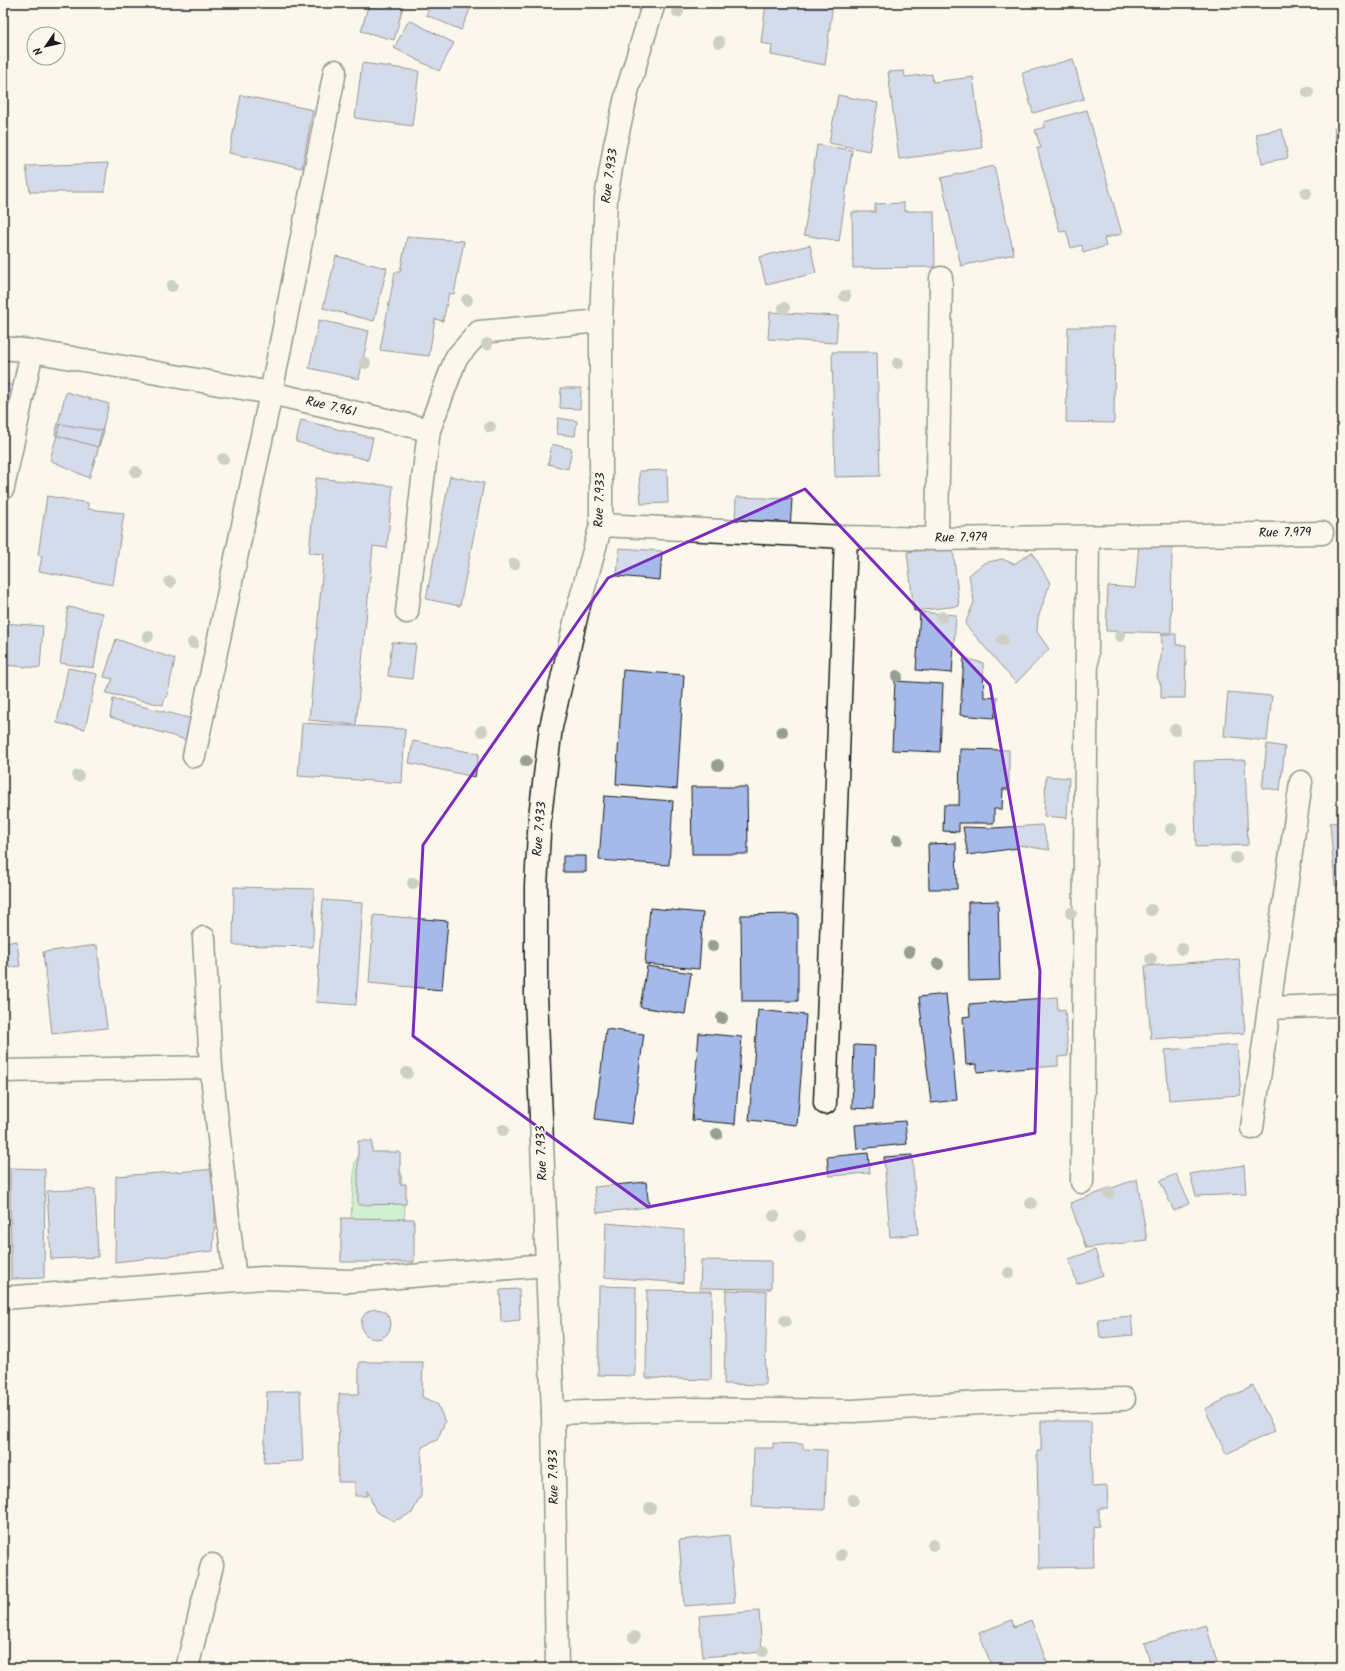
<svg xmlns="http://www.w3.org/2000/svg" width="1345" height="1671" viewBox="0 0 1345 1671" font-family="Kalam,sans-serif">
<style>
.green{fill:#a1e6b2;stroke:#5e8167}
.building{fill:#a5bae8;stroke:#1c1c1c}
.lines{fill:none;stroke-linecap:round;stroke-linejoin:round}
.minor-casing{stroke:#1c1c1c;stroke-width:25}
.tertiary-casing{stroke:#1c1c1c;stroke-width:25}
.minor{stroke:#fbf7ec;stroke-width:22}
.tertiary{stroke:#fbf7ec;stroke-width:22}
.tree{fill:#96a092}
.marked{fill:none;stroke:#7b2cbf;stroke-width:3;stroke-linejoin:round}
.labels{text-anchor:middle;dominant-baseline:central;stroke-width:3;stroke-linejoin:round;paint-order:stroke}
.street-label{font-size:13px;fill:#1c1c1c;stroke:#fbf7ec}
</style>
<rect width="100%" height="100%" fill="#fbf7ec"/>
<filter id="ink" filterUnits="userSpaceOnUse"><feTurbulence type="fractalNoise" baseFrequency=".025" numOctaves="2"/><feDisplacementMap in="SourceGraphic" scale="8" xChannelSelector="R" yChannelSelector="G"/><feConvolveMatrix kernelMatrix="1 2 1 2 8 2 1 2 1" color-interpolation-filters="sRGB"/></filter>
<g filter="url(#ink)">
<path class="green" d="M363,1151L398,1166L401,1172L405,1214L402,1222H355L351,1216L355,1161Z"/>
<path class="building" d="M369,3H404L394,40L361,31Z
M431,3H473L461,30L426,15Z
M766,3H833L825,65L771,55L772,45L761,43Z
M409,20L454,43L439,71L394,48Z
M1073,59L1084,99L1033,113L1022,73Z
M362,63L419,71L412,126L355,118Z
M904,71L905,77L932,74L933,82L973,77L982,148L899,159L888,72Z
M241,95L313,110L302,168L229,153Z
M838,95L878,103L869,151L829,143Z
M1087,110L1122,234L1104,238L1106,246L1083,253L1082,245L1071,248L1066,231L1060,232L1037,148H1041L1035,130L1045,127L1044,122Z
M1342,127V180L1334,128Z
M1282,129L1288,158L1262,163L1256,134Z
M817,145L852,150L839,241L804,235Z
M108,163L104,192H30L26,166Z
M994,166L1014,254L961,266L941,178Z
M904,203V211H934L935,267L853,268L852,212H875V204Z
M407,237L464,241L454,294L449,293L443,321L435,319L429,356L380,350L395,272H400Z
M810,245L816,273L766,285L759,257Z
M336,256L387,268L374,321L323,308Z
M770,312L838,316L836,343L768,339Z
M319,320L369,331L359,379L309,368Z
M1068,327H1115L1114,423L1066,422Z
M832,352H877L880,476L835,477Z
M3,383L14,386L3,434Z
M561,388H581L580,409L560,408Z
M66,392L109,404L98,447L55,435Z
M558,418L577,421L575,436L557,434Z
M301,420L373,438L368,460L296,442Z
M60,424L104,431L89,478L50,460Z
M552,444L572,449L568,469L548,464Z
M667,470L668,503L641,504L639,471Z
M450,476L484,483L460,606L426,599Z
M316,478L393,486L387,548L373,546L356,725L309,720L324,554L309,553Z
M47,496L88,503V509L124,513L113,585L39,571L42,556L38,555Z
M736,497L792,499L790,528L735,525Z
M1139,544L1172,548L1171,633L1106,631L1108,586L1135,588Z
M953,547L959,606L914,611L907,552Z
M619,548L662,551L660,580L617,576Z
M1032,552L1050,583L1038,618L1037,632L1049,649L1016,683L965,624L974,602L969,575L984,563L1002,559L1014,564Z
M68,607L103,613L94,668L60,663Z
M920,612L956,615L952,673L916,670Z
M3,623L43,626L40,668L3,665Z
M1162,634H1176V645H1186L1185,698H1161V685L1157,677L1159,665L1161,658Z
M116,639L175,659L167,697H165L163,705L106,693L113,679L104,677Z
M392,642L416,644L412,679L388,676Z
M964,658L983,663L984,697L998,698L994,718L960,715Z
M68,668L97,674L85,729L57,723Z
M623,670L684,675L677,789L616,784Z
M895,681L943,684L940,752L892,750Z
M1228,692L1272,696L1267,741L1224,736Z
M113,699L193,719L186,740L110,717Z
M302,723L405,729L402,783L298,776Z
M413,741L479,754L475,777L409,763Z
M1267,744L1285,747L1280,790L1262,788Z
M960,749L1009,750V789H1003L1002,809H994V823H959V832L943,831L944,805H959Z
M1245,760L1248,845L1196,847L1194,761Z
M1046,776L1069,778L1067,818L1044,816Z
M691,787H747L748,854H692Z
M604,796L673,801L669,865L599,860Z
M1342,822V885L1335,886L1330,823Z
M1042,825L1050,850L1017,845L1018,848L968,855L963,827L993,828Z
M956,843L957,889H929L928,844Z
M563,856H586V872H563Z
M234,887L314,889L313,947L233,945Z
M323,900L363,903L356,1005L316,1002Z
M998,901L1000,980L969,981L968,902Z
M650,908L703,913L699,969L645,964Z
M798,914V1001H742L741,915Z
M374,915L448,921L442,990L369,983Z
M17,941L20,966L3,969V943Z
M97,945L107,1028L52,1034L43,952Z
M1239,959L1245,1033L1151,1039L1145,966Z
M647,966L691,973L685,1014L640,1007Z
M946,994L957,1100L931,1103L919,997Z
M1057,997L1058,1010L1065,1009L1068,1056L1058,1057V1066L977,1072V1064L966,1065L963,1017L970,1016L969,1004Z
M758,1010L806,1015L797,1125L749,1120Z
M606,1029L644,1034L632,1124L595,1119Z
M699,1033L742,1037L735,1124L692,1120Z
M854,1045L875,1046L873,1109L852,1108Z
M1237,1045L1241,1095L1169,1100L1165,1050Z
M905,1121L907,1144L857,1149L855,1125Z
M358,1141H372V1152H400V1184H406V1204L358,1205Z
M868,1153L870,1173L829,1176L827,1157Z
M912,1155L918,1234L890,1237L884,1157Z
M1244,1165L1246,1194L1196,1196L1190,1174Z
M10,1168L45,1169L44,1278L11,1279Z
M218,1169L213,1251L115,1262L116,1176Z
M1176,1174L1190,1203L1174,1211L1160,1181Z
M1137,1179L1147,1240L1086,1248L1070,1203Z
M646,1182L649,1207L597,1213L594,1187Z
M95,1189L98,1257L51,1259L47,1191Z
M341,1218L414,1219V1262H341Z
M606,1223L684,1230L683,1283L604,1277Z
M1095,1250L1103,1275L1077,1284L1069,1259Z
M701,1260L771,1261V1289L700,1288Z
M599,1286L636,1287L635,1376L598,1375Z
M519,1289L520,1320L501,1322L500,1290Z
M647,1290L712,1291L711,1380L646,1378Z
M726,1290L767,1291L765,1385L724,1384Z
M361 1324a15 15 0 1 1 30 0a15 15 0 1 1-30 0Z
M1131,1316L1133,1335L1100,1338L1098,1319Z
M359,1362H423L422,1397L437,1403L445,1422L437,1440L422,1447L421,1496L412,1513L394,1521L376,1512L367,1490V1496H355V1482H338L339,1394H359Z
M1253,1386L1275,1431L1226,1454L1205,1409Z
M300,1391L303,1461L264,1463L267,1392Z
M1041,1421H1091L1092,1487L1107,1486L1108,1508H1099V1526L1093,1527L1094,1567L1039,1568L1037,1451H1041Z
M773,1443L803,1444V1449L827,1450L825,1510L752,1507L754,1448H773Z
M729,1535L735,1602L684,1606L679,1540Z
M759,1611L762,1652L703,1657L699,1616Z
M1012,1620L1014,1627L1031,1620L1049,1668H992L979,1633Z
M1206,1625L1217,1662L1196,1668H1152L1144,1643Z"/>
<g class="lines">
<g class="minor-casing">
<path id="minor" d="M3,348L32,351L271,393L429,430L456,358L479,332L601,321
M3,488L32,351
M601,525L846,537L937,539L1322,533
M937,539L941,278
M407,612L429,430
M194,756L271,393L335,71
M204,938L211,1067L235,1280
M1269,1008L1342,1005
M3,1071L211,1067
M825,1103L846,537
M1252,1128L1301,782
M1082,1182L1088,537
M3,1298L263,1278L349,1281L547,1265
M553,1413L688,1409L853,1411L980,1403L1124,1399
M187,1668L212,1565"/>
</g>
<g class="tertiary-casing">
<path id="tertiary" d="M557,1668L553,1413L536,995V886L540,816L551,727L578,609L601,525V321L606,198L615,145L628,88L654,3"/>
</g>
<use href="#minor" class="minor"/>
<use href="#tertiary" class="tertiary"/>
</g>
<g class="tree">
<circle cx="678" cy="12" r="6"/>
<circle cx="719" cy="42" r="6"/>
<circle cx="1308" cy="92" r="6"/>
<circle cx="1306" cy="193" r="6"/>
<circle cx="172" cy="286" r="6"/>
<circle cx="845" cy="296" r="6"/>
<circle cx="467" cy="300" r="6"/>
<circle cx="784" cy="308" r="6"/>
<circle cx="487" cy="344" r="6"/>
<circle cx="365" cy="363" r="6"/>
<circle cx="898" cy="363" r="6"/>
<circle cx="490" cy="427" r="6"/>
<circle cx="223" cy="459" r="6"/>
<circle cx="136" cy="472" r="6"/>
<circle cx="514" cy="564" r="6"/>
<circle cx="170" cy="582" r="6"/>
<circle cx="942" cy="617" r="6"/>
<circle cx="148" cy="636" r="6"/>
<circle cx="1120" cy="636" r="6"/>
<circle cx="1002" cy="640" r="6"/>
<circle cx="193" cy="643" r="6"/>
<circle cx="897" cy="676" r="6"/>
<circle cx="1175" cy="730" r="6"/>
<circle cx="482" cy="731" r="6"/>
<circle cx="782" cy="732" r="6"/>
<circle cx="526" cy="761" r="6"/>
<circle cx="718" cy="765" r="6"/>
<circle cx="78" cy="776" r="6"/>
<circle cx="1171" cy="829" r="6"/>
<circle cx="897" cy="840" r="6"/>
<circle cx="1236" cy="858" r="6"/>
<circle cx="413" cy="883" r="6"/>
<circle cx="1151" cy="910" r="6"/>
<circle cx="1071" cy="913" r="6"/>
<circle cx="713" cy="946" r="6"/>
<circle cx="1182" cy="949" r="6"/>
<circle cx="909" cy="952" r="6"/>
<circle cx="1151" cy="959" r="6"/>
<circle cx="938" cy="964" r="6"/>
<circle cx="722" cy="1018" r="6"/>
<circle cx="407" cy="1073" r="6"/>
<circle cx="503" cy="1130" r="6"/>
<circle cx="717" cy="1134" r="6"/>
<circle cx="1109" cy="1193" r="6"/>
<circle cx="1031" cy="1203" r="6"/>
<circle cx="774" cy="1216" r="6"/>
<circle cx="800" cy="1236" r="6"/>
<circle cx="1009" cy="1273" r="6"/>
<circle cx="785" cy="1321" r="6"/>
<circle cx="853" cy="1500" r="6"/>
<circle cx="650" cy="1508" r="6"/>
<circle cx="933" cy="1545" r="6"/>
<circle cx="841" cy="1555" r="6"/>
<circle cx="634" cy="1637" r="6"/>
<circle cx="763" cy="1651" r="6"/>
</g>
</g>
<path d="M0 0H1345V1671H0ZM805,489L990,685L1040,971L1035,1133L648,1207L413,1036L423,845L608,578Z" fill="#fbf7ec" fill-opacity=".55" fill-rule="evenodd"/>
<path class="marked" d="M805,489L990,685L1040,971L1035,1133L648,1207L413,1036L423,845L608,578Z"/>
<g class="labels">
<g class="street-label">
<text transform="translate(610 176) rotate(-82)">Rue 7.933</text>
<text transform="translate(331 407) rotate(13)">Rue 7.961</text>
<text transform="translate(600 500) rotate(-88)">Rue 7.933</text>
<text transform="translate(1285 533) rotate(-1)">Rue 7.979</text>
<text transform="translate(961 538) rotate(-1)">Rue 7.979</text>
<text transform="translate(540 829) rotate(-85)">Rue 7.933</text>
<text transform="translate(542 1153) rotate(-92)">Rue 7.933</text>
<text transform="translate(554 1477) rotate(-91)">Rue 7.933</text>
</g>
</g>
<rect width="1345" height="1671" fill="none" stroke="#fbf7ec" stroke-width="16"/>
<rect x="8" y="8" width="1329" height="1655" fill="none" stroke="#1c1c1c" stroke-width="1.5" filter="url(#ink)"/>
<g transform="translate(46 46) rotate(236)"><circle r="19" fill="#fbf7ec" stroke="#a29f99"/>
<path d="M0-3L7 15L0 10L-7 15Z" fill="#1c1c1c"/>
<text y="-6" font-size="11" font-weight="bold" text-anchor="middle" fill="#1c1c1c">N</text>
</g>
</svg>
